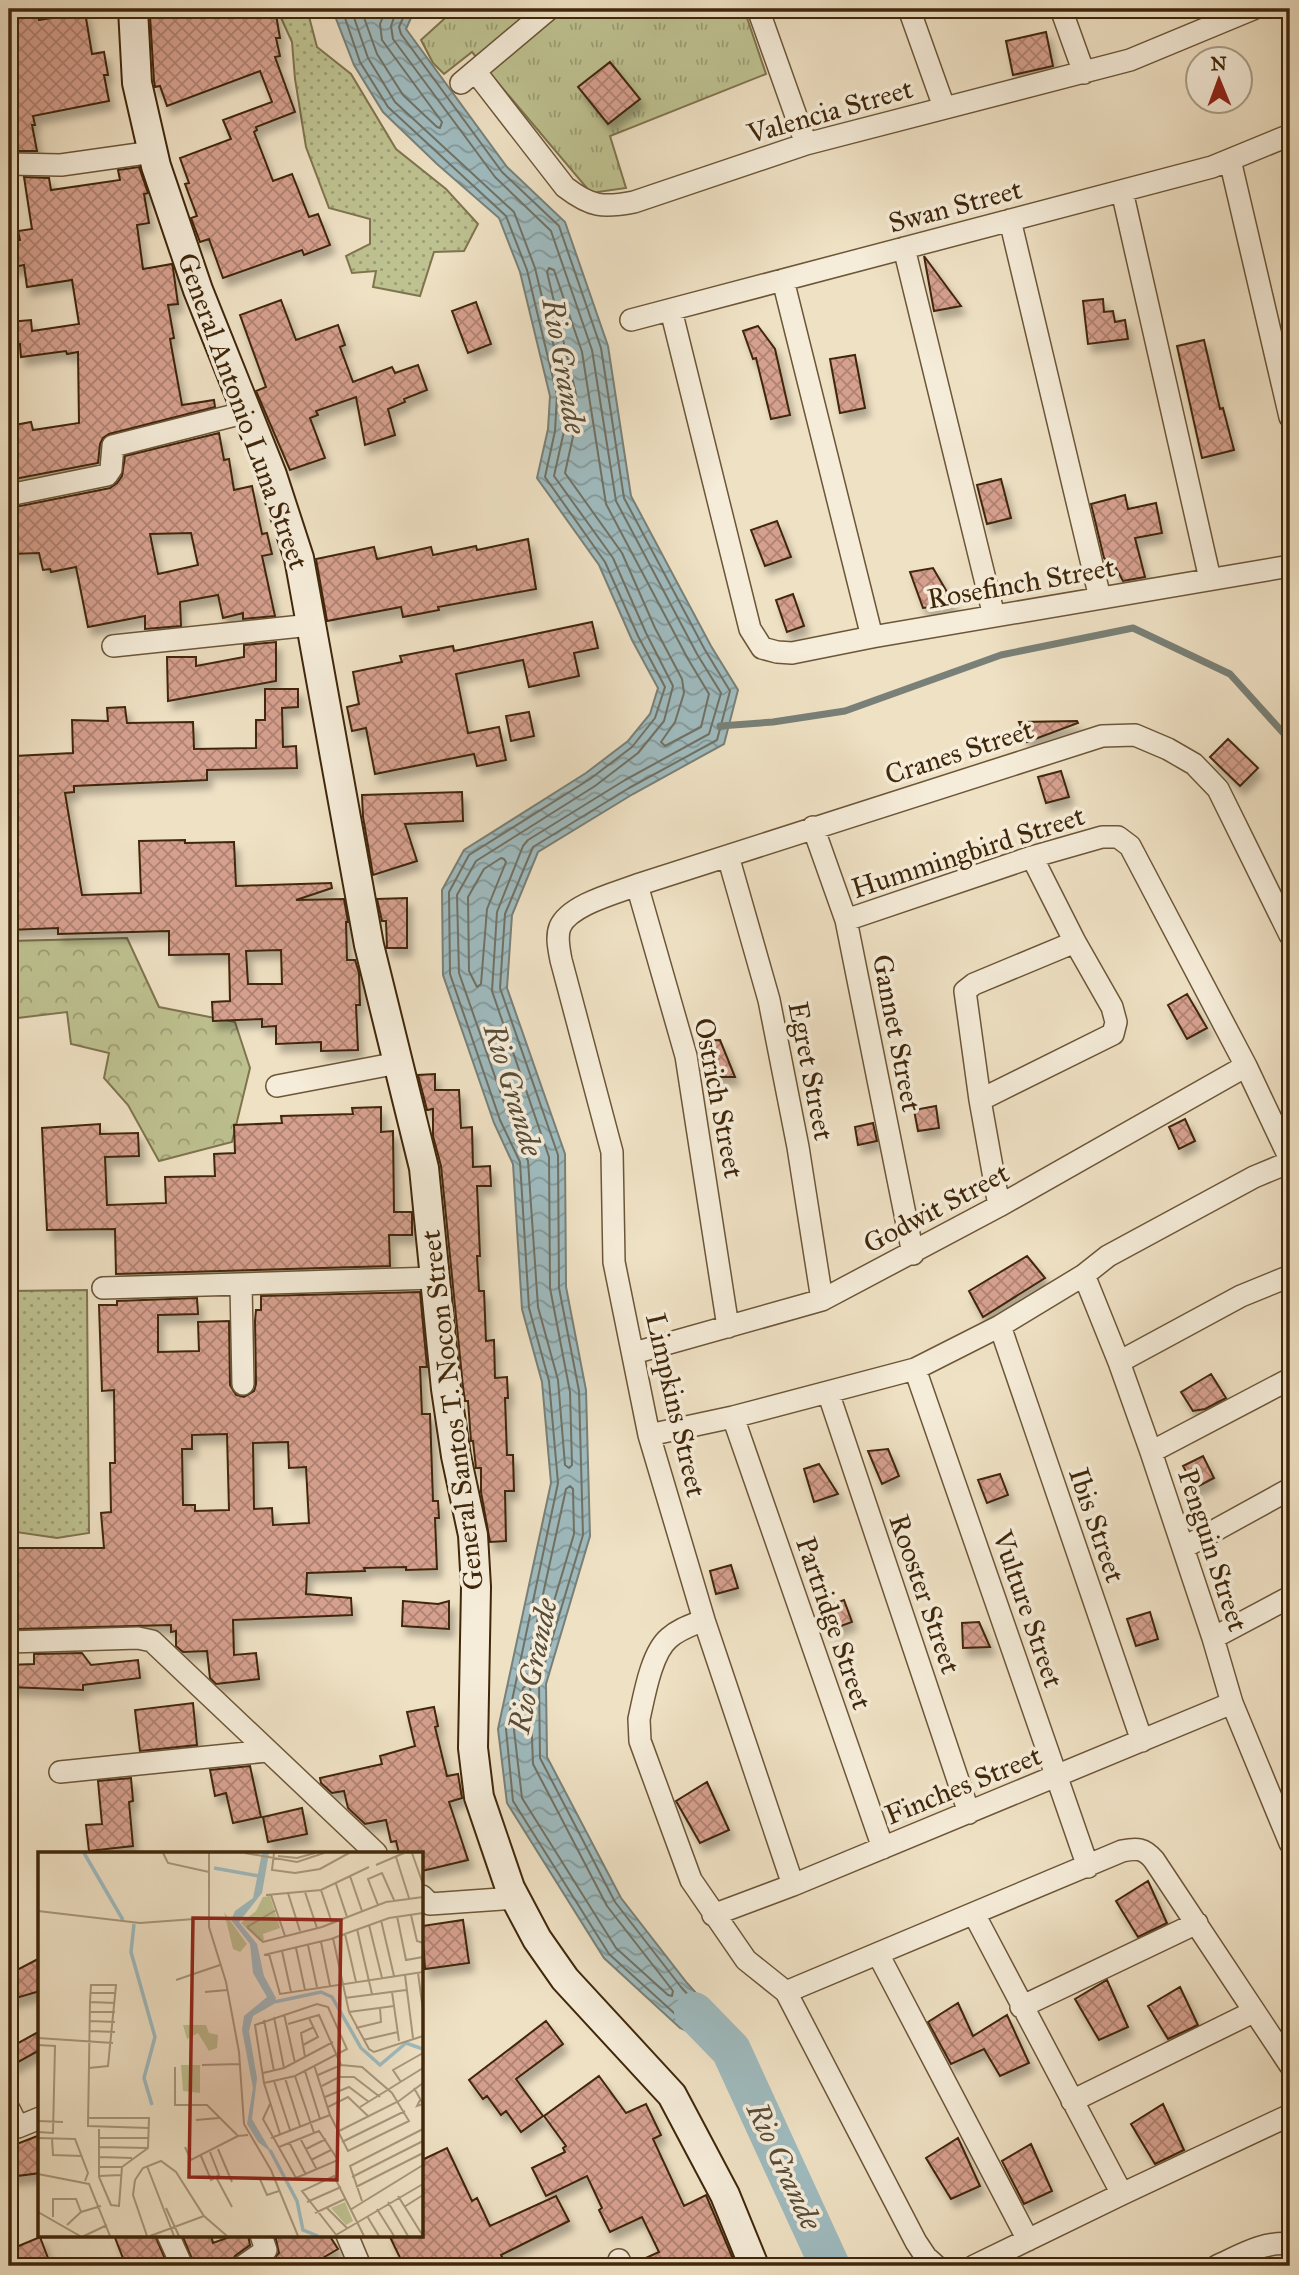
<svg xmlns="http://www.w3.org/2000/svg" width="1299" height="2275" viewBox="0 0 1299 2275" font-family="'IM FELL Great Primer',serif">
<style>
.grass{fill:url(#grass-dots);stroke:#7f744d;stroke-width:2}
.forest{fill:url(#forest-crowns);stroke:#7f744d;stroke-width:2}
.park{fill:url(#park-tufts);stroke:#7f744d;stroke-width:2}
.water{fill:url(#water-waves);stroke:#798077;stroke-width:2}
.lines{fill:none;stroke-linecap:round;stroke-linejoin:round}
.shore{stroke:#707164;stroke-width:2}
.stream{stroke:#798077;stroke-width:7}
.river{stroke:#9fbbbf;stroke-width:40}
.building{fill:url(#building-cross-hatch);stroke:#40270a;stroke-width:2;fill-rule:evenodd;filter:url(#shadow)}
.street-casing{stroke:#6c5638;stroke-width:24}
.secondary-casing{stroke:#40270a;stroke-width:32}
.street{stroke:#f5ecd9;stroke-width:21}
.secondary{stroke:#f5ecd9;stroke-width:28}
.labels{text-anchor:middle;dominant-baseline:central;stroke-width:7;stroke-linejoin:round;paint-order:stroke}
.street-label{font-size:28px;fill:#40270a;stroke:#f5ecd9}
.water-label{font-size:30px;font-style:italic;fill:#584c37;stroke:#f5ecd9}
.inset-river{fill:none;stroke:#9fbbbf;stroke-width:3.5}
.inset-road{fill:none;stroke:#a9977a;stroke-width:2}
.view{fill:#8f2418;fill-opacity:0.15;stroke:#8f2418;stroke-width:3.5}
.inset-edge{fill:none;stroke:#40270a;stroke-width:3.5}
</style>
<defs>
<pattern id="grass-dots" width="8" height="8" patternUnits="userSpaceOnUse" patternTransform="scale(1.75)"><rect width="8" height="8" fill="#bec190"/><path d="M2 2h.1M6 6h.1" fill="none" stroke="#9c9d74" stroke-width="1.8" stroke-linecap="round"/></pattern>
<pattern id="forest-crowns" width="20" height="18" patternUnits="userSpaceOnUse" patternTransform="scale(1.75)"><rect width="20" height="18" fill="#bec190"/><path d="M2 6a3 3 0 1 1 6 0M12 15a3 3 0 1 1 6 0" fill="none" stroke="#9c9d74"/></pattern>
<pattern id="park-tufts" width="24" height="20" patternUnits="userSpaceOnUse" patternTransform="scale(1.75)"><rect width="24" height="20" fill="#bec190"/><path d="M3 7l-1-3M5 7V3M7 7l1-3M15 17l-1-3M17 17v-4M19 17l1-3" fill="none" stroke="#9c9d74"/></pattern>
<pattern id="water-waves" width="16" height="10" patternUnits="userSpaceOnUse" patternTransform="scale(1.75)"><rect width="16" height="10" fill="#9fbbbf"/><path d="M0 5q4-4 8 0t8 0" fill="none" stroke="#839899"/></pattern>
<pattern id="building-cross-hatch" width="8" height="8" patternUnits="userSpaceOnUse" patternTransform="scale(1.75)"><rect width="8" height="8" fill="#d6a08e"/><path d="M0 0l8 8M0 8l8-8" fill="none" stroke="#af8272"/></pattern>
<filter id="shadow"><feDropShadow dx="4.5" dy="8" stdDeviation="3.5" flood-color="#0004"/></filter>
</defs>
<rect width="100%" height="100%" fill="#efe1c4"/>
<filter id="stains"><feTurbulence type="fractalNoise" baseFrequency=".00286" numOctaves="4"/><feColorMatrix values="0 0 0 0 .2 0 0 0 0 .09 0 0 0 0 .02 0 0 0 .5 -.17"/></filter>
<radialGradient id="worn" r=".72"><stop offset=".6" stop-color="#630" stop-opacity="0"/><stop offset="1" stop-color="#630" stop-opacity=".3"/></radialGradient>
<path class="grass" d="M277,9H307L317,47L351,74L396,149L446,189L478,224L464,251L434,252L420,296L373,287L376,271L352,273L346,256L370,244V219L329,208L306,147L295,79L292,42Z
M87,1290L89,1533L57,1538L9,1531V1291Z"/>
<path class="forest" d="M127,938L159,1007L235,1022L250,1068L232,1142L159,1161L128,1105L104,1078L109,1053L71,1044L67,1012L9,1019V941Z"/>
<path class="park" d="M455,9H744L766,74L610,136L626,188L591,193L472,52L444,74L433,63L421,40Z"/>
<path class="water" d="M335,9H415L406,29L507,167L565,222L608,346L631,496L711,646L738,690L724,744L633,794L538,852L512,915L507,988L565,1154L566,1287L586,1390L590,1536L546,1684L547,1757L621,1898L687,1983L713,2012L731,2050L680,2028L604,1958L507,1803L498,1729L551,1483L542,1382L522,1309L513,1164L494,1123L443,975L442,890L464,850L586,773L628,741L650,714L658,688L632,640L599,565L537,478L548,429L550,396L520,272L499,218L437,164L383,112L354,65L335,16Z"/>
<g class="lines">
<path class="shore" d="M342,9L360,62L388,107L506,216L527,270L557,395L555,431L545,477L605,562L638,636L665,687L655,718L632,747L590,779L469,855L449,892L450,974L500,1120L520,1162L529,1308L549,1381L558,1483L506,1729L513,1801L609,1954L684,2022L711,2033L713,2029L707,2016L681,1987L615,1902L540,1758L539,1683L583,1535L579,1391L559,1288L558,1155L500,988L505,914L533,847L629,788L717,740L730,691L705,650L624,498L601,348L559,226L502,172L401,34L399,27L407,9
M351,9L368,58L395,102L514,212L535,268L565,393L564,431L554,476L613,558L646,633L673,686L664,721L638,753L595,786L476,861L457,895L459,973L509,1117L528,1161L538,1307L558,1380L565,1465L569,1468L572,1465L570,1392L550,1288L549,1157L492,991L497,912L523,846L528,840L625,780L709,734L721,693L697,654L616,501L592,350L551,231L495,177L393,39L391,26L397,9
M361,9L377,54L403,95L437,127L440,128L442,122L382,40L380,24L386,9
M549,268L554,270L582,352L606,504L688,659L709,694L701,727L665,746L661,742L675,722L684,693L682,679L655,628L622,553L565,473L574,432L576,394L547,272Z
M501,858L504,859L506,862L487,909L481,984L477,987L469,971L468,897L484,869Z
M570,1486L573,1489L574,1534L535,1665L531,1667L528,1663L566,1489Z
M527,1685L530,1688L533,1764L607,1906L673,1991L672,1996L668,1995L616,1948L522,1798L514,1730L523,1688Z"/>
<path class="stream" d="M720,726L773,722L845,711L1001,655L1133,628L1230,674L1286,736L1290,743"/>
<path class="river" d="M694,2012L731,2050L830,2266"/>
</g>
<path class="building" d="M30,9H37L39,20L85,12L92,54L104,52L108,75H104L109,101L33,116L35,125H32L37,151H10L9,16L14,15L13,12Z
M196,9H202L203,15L230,10L231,13L252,9H275L280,38H276L280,56L275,57L295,112L256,127L257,130L254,132L273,181L292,174L309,217L318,214L330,245L304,255L302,250L223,278L209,239L200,242L191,218L197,216L185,184L189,183L180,158L231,139L223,120L272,102L260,71L167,106L160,86L155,87L154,81L150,16Z
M1046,32L1053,66L1013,75L1006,41Z
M610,62L640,99L608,124L578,87Z
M139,167L148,193L144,194L149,223L137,225L143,269L172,264L173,268L178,304L168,305L174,338L170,339L182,405L214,400L215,407L109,434L103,438L100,444L98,463L9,480V426L31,422L33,430L79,423L78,352L67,354L66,351L21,357L20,344L9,345V322L31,320L32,331L79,324L72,280L27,287L24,265L9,268V242L20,240L18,231L32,229L24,177L49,178L51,190L120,180L118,170Z
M924,256L961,306L934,311Z
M1103,299L1104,312L1113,311L1115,322L1125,320L1128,339L1088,344L1083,301Z
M281,300L296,340L338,325L345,345L340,347L353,382L392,367L395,373L418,365L427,390L404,399L405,402L388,409L395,435L365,445L356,397L316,411L318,415L310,418L325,458L290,470L256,391L266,387L240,315Z
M476,302L491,344L468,353L452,311Z
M758,326L775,349L790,415L771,419L756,358L753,359L743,331Z
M1204,340L1220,409L1223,408L1234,450L1202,458L1177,346Z
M855,355L865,408L840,413L830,359Z
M219,433L224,460L229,459L234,490L252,486L262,534L267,533L272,554L262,556L275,616L243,619V613L223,618L218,595L180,602L181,626L145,629V616L88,627L76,567L51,572L50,569L43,570L39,553L11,554V525H15V507L110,488L117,483L122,476L125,456ZM191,533L198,565L158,574L150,534Z
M1001,479L1011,518L987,524L977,485Z
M1125,495L1128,509L1156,503L1162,533L1135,538L1145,577L1123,581L1116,568L1104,558L1091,504Z
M777,521L791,557L765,566L751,530Z
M528,539L536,589L438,607L439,610L403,617L401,607L327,621L316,559L374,547L377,559L431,547L433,555L476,546L477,550Z
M933,568L954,604L923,608L910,572Z
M793,594L804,626L787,632L776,600Z
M592,622L598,648L574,653L579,676L529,687L523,660L456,674L468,733L499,727L506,760L477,766L474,754L375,774L366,728L352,731L347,707L359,704L353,672L402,662L400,656L453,646L454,651Z
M276,642V681L168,701L167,657H196V666L244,657V645Z
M265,689H298V707L282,708L283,747L296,746L297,768L207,770V780L74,786V792L65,793L82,895L141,893L139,841L185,840V843L234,842L236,886L331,883L332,888L296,900L344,899L348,922H346L347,960H355L359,973L360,1005H356L358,1050L321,1051V1042L276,1044V1026L262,1027V1019L213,1021L212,1002L230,1001L229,954L169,955V931L58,934V928L9,930V899L16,898L15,756L73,753L72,720L108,721L107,708L125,707L127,723L193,722L194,749L256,748V720H265ZM281,950L282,984H248L246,951Z
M529,712L534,736L511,741L506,716Z
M1077,721L1078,723L1027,742L1019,722Z
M1228,739L1258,768L1240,786L1210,757Z
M1061,771L1069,797L1046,803L1038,777Z
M462,792L463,821L405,824L417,861L373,875L363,817L362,795Z
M407,898V948H387L386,921H382L377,899Z
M1187,994L1207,1028L1187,1039L1168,1005Z
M720,1040L735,1077H713L702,1041Z
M435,1074V1090H459L461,1128L472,1127L473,1167L490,1166L491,1186H477L480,1256H477L479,1291H484L486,1341L494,1340L495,1378L507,1377L508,1398H505L507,1455H513L514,1491H505L506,1541L490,1542L481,1492V1468H476L473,1441H471L468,1401H465L463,1387L441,1166L433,1136V1109L427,1110L418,1075Z
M936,1106L939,1128L918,1131L914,1110Z
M381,1107V1132L393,1131L394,1212H412V1235H389L390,1266L116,1274L115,1229L47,1230L42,1128L100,1124V1134L138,1133L139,1156L105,1157L107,1205L166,1203L165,1177L215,1176L214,1154L235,1153L234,1125L282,1123L281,1116L353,1114L352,1108Z
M1185,1119L1195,1141L1179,1149L1169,1127Z
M873,1123L877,1141L858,1145L855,1127Z
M1027,1256L1045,1278L983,1317L969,1291Z
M420,1292L427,1367H420L422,1414H430L433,1501H438L439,1518H435L437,1569L406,1570V1567L364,1568L365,1571L307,1573L306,1594L351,1598L352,1615L233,1620L234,1655L256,1653L259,1679L216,1684L210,1678L207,1651L183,1652L176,1646V1631L171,1632V1625L18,1629L15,1548H104L101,1513L111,1512L110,1463H115L114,1390L102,1391L99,1305H117V1301L197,1298L198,1314L158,1315V1352L199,1351L198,1322L229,1321L230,1385L236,1395L244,1397L254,1391L256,1384L255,1321L256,1310H261V1296ZM227,1434L229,1510L195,1511V1505H183L182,1449H192V1435ZM288,1442L289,1468L306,1467L309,1523L273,1525L272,1508L254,1509L253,1443Z
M1211,1374L1226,1398L1205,1409L1193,1411L1181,1392Z
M888,1449L899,1476L882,1484L868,1451Z
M1203,1456L1214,1478L1195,1488L1183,1466Z
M819,1464L838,1494L814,1502L804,1469Z
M1000,1474L1008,1495L987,1503L978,1480Z
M731,1565L738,1588L716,1594L710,1571Z
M844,1600L852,1622L830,1630L822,1608Z
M403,1601L438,1604L449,1601V1629L402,1626Z
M1150,1612L1158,1639L1136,1646L1127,1619Z
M979,1622L990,1647L963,1648L962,1623Z
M82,1653L91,1665L138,1660L140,1678L83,1685V1690L9,1687V1665L34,1664V1654Z
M193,1703L197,1745L140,1751L135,1710Z
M434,1707L438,1726L435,1727L447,1776L458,1774L462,1798L449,1802L468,1860L422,1871V1853H399L396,1841L391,1842L386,1820L365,1824L348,1808L344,1791L332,1793L321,1783L320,1778L382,1764L380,1756L415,1746L407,1712Z
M250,1766L261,1817L233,1823L226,1793L215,1796L210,1770Z
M131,1778L133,1801L129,1802L133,1846L89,1851L86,1825L102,1824L98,1781Z
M707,1782L729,1830L700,1843L676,1801Z
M302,1808L307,1834L268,1842L263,1817Z
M1148,1881L1167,1923L1138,1937L1116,1901Z
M463,1920L469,1963L425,1969L422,1926Z
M40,1958V1991L9,2000V1974Z
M1107,1980L1128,2027L1099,2040L1075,1999Z
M1180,1987L1198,2025L1168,2039L1148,2006Z
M958,2003L973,2036L1007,2015L1029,2063L1000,2076L984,2049L951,2064L928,2022Z
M546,2021L563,2044L516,2079L543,2116L521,2132L506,2111L501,2115L487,2096L483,2099L469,2080Z
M40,2031V2050L9,2067V2048Z
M599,2076L626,2113L646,2104L661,2135L653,2139L684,2206L706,2195L736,2266H635V2263L659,2252L642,2217L610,2232L599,2210L602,2208L587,2176L546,2196L532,2168L565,2152L563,2148L566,2146L544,2116Z
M1163,2104L1184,2150L1155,2164L1131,2124Z
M40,2135V2173L9,2177V2147Z
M958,2138L980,2186L951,2199L926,2158Z
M1031,2144L1052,2191L1024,2204L1002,2161Z
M447,2148L472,2201L477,2198L490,2226L556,2196L569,2221L501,2255L507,2266H404L389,2235H422V2160Z
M114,2235H155L168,2266H126Z
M182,2235H211L213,2243L235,2235H248L250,2245L235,2256L230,2266H195Z
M275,2235H329L338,2249L309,2266H266L279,2253Z
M40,2237L51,2266H9V2250Z"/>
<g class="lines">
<g class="street-casing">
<path id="street" d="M758,9L806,144
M909,9L944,107
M1061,9L1084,73
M475,71L565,187C591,207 603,208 634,202L806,144L1130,60L1253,9
M461,83L549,9
M1230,160L1290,417
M9,164L61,165L153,152
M1122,191L1210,579
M1010,220L1100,598
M904,248L994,616
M783,280L872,637
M671,310L750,629L762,648L777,652L792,653L872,637L1290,566
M631,320L1212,167L1290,135
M9,495L107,475L111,469L113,446L247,412
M113,646L311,625
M813,827L846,920L913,1254
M728,856L769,1000L798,1147L822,1300
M637,885L686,1056L728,1327
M846,920L1032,857L1102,837H1118L1130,846L1246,1066L1290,1159
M277,1086L398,1063
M980,1100L1113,1034L1116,1022L1112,1007L1075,942L1032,857
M999,1206L980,1100L965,991L974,984L1075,942
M1084,1275L1119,1362L1151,1452L1213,1638L1232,1703L1290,1843
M241,1285L243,1384
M103,1288L435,1278
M1000,1326L1142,1741
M634,1353L822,1300L999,1206L1246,1066
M1119,1362L1241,1296L1290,1276
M915,1369L1088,1867
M828,1392L969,1813
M733,1417L883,1848
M649,1435L733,1417L915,1369L1000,1326L1084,1275L1108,1256L1254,1177L1290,1162
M1151,1452L1290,1379
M1183,1548L1290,1489
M704,1620C692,1625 679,1629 669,1638C651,1653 644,1697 639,1719L640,1741L691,1880L746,1960L786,1992L916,2242L926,2257L936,2266
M1213,1638L1290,1597
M9,1642L138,1638L152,1641L376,1853
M60,1772L267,1751
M793,1885L704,1620L649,1435L614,1262L612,1152L561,960C559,949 556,937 560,927C569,905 616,893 637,885L1102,736L1135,735L1168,749L1194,764L1218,789L1290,935
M422,1896L430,1904L515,1898
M974,1914L1122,2194
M713,1915L793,1885L1232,1703
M878,1954L1028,2240
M786,1992L1122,1851C1137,1848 1144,1848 1154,1860L1290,2065
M1021,2007L1197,1923
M1072,2101L1253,2012
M9,2109L18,2127L40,2118
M168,2235L182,2266
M347,2235L360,2266
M619,2260L622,2266
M243,2266L266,2250L261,2235
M974,2266L1122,2194L1290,2115
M1217,2266C1241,2255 1264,2241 1290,2244"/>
</g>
<g class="secondary-casing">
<path id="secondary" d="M133,9L137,83L156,166L198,290L272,475L299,558L369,945L424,1168L446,1389L456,1456L473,1535L476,1587L473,1748L479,1797L510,1888L537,1939L565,1979L672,2095L725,2195L754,2266"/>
</g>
<use href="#street" class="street"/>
<use href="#secondary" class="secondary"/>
</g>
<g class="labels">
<g class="street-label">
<text transform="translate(830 111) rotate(-16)">Valencia Street</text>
<text transform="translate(955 206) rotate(-15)">Swan Street</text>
<text transform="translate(243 411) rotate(70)">General Antonio Luna Street</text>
<text transform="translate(1021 583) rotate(-10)">Rosefinch Street</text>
<text transform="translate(959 752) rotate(-18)">Cranes Street</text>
<text transform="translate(968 852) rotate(-18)">Hummingbird Street</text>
<text transform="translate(897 1033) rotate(79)">Gannet Street</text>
<text transform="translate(811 1071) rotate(79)">Egret Street</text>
<text transform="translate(719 1098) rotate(79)">Ostrich Street</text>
<text transform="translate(936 1208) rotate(-28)">Godwit Street</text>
<text transform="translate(676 1405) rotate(77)">Limpkins Street</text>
<text transform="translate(452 1410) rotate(-97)">General Santos T. Nocon Street</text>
<text transform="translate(1097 1525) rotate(71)">Ibis Street</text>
<text transform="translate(1213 1550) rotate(72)">Penguin Street</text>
<text transform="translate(925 1594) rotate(71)">Rooster Street</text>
<text transform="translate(1028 1609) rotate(71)">Vulture Street</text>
<text transform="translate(834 1623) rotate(71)">Partridge Street</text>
<text transform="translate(963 1785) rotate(-22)">Finches Street</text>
</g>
<g class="water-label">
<text transform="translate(564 366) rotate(80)">Rio Grande</text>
<text transform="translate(513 1090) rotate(73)">Rio Grande</text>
<text transform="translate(533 1666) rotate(-78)">Rio Grande</text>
<text transform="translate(784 2166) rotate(65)">Rio Grande</text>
</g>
</g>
<g transform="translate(38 1852)">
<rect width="385" height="385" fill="#efe1c4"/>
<path d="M186,60L209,92L202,100L195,97ZM143,213H162V241L145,239ZM307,350L315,369L308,373L293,356Z" fill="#bec190"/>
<path d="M145,173H168L171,181L180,183L179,196L171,199L160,181L149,187Z" fill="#bec190"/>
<path d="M232,44L242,76L225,82L226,88L222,89L203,71L218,59L225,45Z" fill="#bec190"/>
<path d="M224,1H231L224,41L201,70L219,92L226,124L238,146L236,152L215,164L211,179L219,226L214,267L234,301L220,290L209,272L215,236L204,178L206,164L229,145L215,121L212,92L193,68L197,59L215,46Z" fill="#9fbbbf"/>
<path class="inset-river" d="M46,1L85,68M176,16L221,24M96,72L93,100L117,185L106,226L114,253M236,150L283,140L294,145L323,196L342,213L368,191L385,197M232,298L259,349L265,378L280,384"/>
<path class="inset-road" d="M125,1L130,11L171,20M171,1V75L188,130L201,200L206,272L233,318L260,384M207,1L259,10L286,1M236,1L234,18L257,21L282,17L311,1M374,1L385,32M240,4L259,6L277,1M358,5L371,46M338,13L366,1M312,24L324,59M298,32L309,65M283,38L294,71M267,40L279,76M250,41L262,79M228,43L283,38L331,15M233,43L247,84M340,53L330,27L344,21L356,48M0,59L102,71L170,66M373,63L379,89L385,91M359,64L368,108L385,105M343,68L356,124M331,73L344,126M209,75L225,90L284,75L348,50L385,45M209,75L238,58M319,77L334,142M307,82L318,130M295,86L311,160L331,197L336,200L385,184M283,90L292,134M270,93L279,135M258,96L267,138M244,99L253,140M231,102L242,142L385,120M226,103L293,87L351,66L385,61M380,121L385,158M367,123L375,186M138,128L182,113M167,140L189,138M354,140L361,189M52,141H78M307,146L368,138M52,150L77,151M52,160H77M311,160L356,154M246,162L257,211M236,165L246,216M226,168L236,219M52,169L77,170M250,172L281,163L303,213M318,176L343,170L342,156M52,179L77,180M0,186L75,191M325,188L360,180M0,193L17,194L15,281L0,280M265,193L280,185L271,166M267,205L263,181L276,175M164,213L202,212M276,213L292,263L310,299L371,269L354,241L324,215L303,213L280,223M137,215V253H169L200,284L210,283M51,216L70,214L78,133H53L52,150L50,274L111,276M267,219L282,267M225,221L246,216L295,190M257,224L276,281M247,226L262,274M236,229L252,278M363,230L355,218L385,201M226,231L257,224L309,197L290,155L279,152L217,173L226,231L242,282M284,234L301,225H316L342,245M376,236L385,252L379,254L382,248M287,245L311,235L331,250M232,252L225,267L258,326L300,308L281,279L241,295M290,255L310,245L331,265M322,255L385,216M50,266H111L110,296L84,315L81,354L73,353L61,325V277M158,268L181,266M0,269L25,270M299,280L361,249L385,231M0,286L37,287L50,321L47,329M14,286L15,303L44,304M61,286H111M233,286L292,263M262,286L279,318M251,290L268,323M304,290L367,259M61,295L110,296M147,295L153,308L200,284M180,297L194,330M268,297L288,287M163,304L173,328L181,323L172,300M61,305L94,306M273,308L293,298M109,314L136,384M61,315H84M0,322L51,332L72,384M61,324L83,323M178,325L194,355M221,325L229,343L241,339M314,325L385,289M318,335L385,301M360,344L385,384M324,349L312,314L385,277M269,350L303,335M350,350L370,384M366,355L385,343M128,356L141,384M289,356L309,376M339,357L356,384M312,358L385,313M0,360L42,384M277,361L307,347M329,364L341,384M15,365V347H38L43,360M29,373L43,360L63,354M298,383L385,332M46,384L69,373M109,384L95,343L97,328L105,316L123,309L138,320L166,364L189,384M112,384L166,364M299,384L264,339L296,324L326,384"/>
<path class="view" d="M155,66L303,68L299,328L151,325Z"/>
<rect width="385" height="385" class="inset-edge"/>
</g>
<rect width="1299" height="2275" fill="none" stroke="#efe1c4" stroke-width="35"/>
<rect x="10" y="10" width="1278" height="2254" fill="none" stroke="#40270a" stroke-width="3.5"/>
<rect x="18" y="18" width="1264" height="2240" fill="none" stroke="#40270a" stroke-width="2"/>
<g transform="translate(1219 80) rotate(359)"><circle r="33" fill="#f5ecd9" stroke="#ad9d86" stroke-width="2"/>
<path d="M0-5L12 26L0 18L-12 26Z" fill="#8f2418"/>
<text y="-10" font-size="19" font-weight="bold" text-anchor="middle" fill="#40270a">N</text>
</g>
<rect width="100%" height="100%" filter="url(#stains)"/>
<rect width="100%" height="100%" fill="url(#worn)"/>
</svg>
